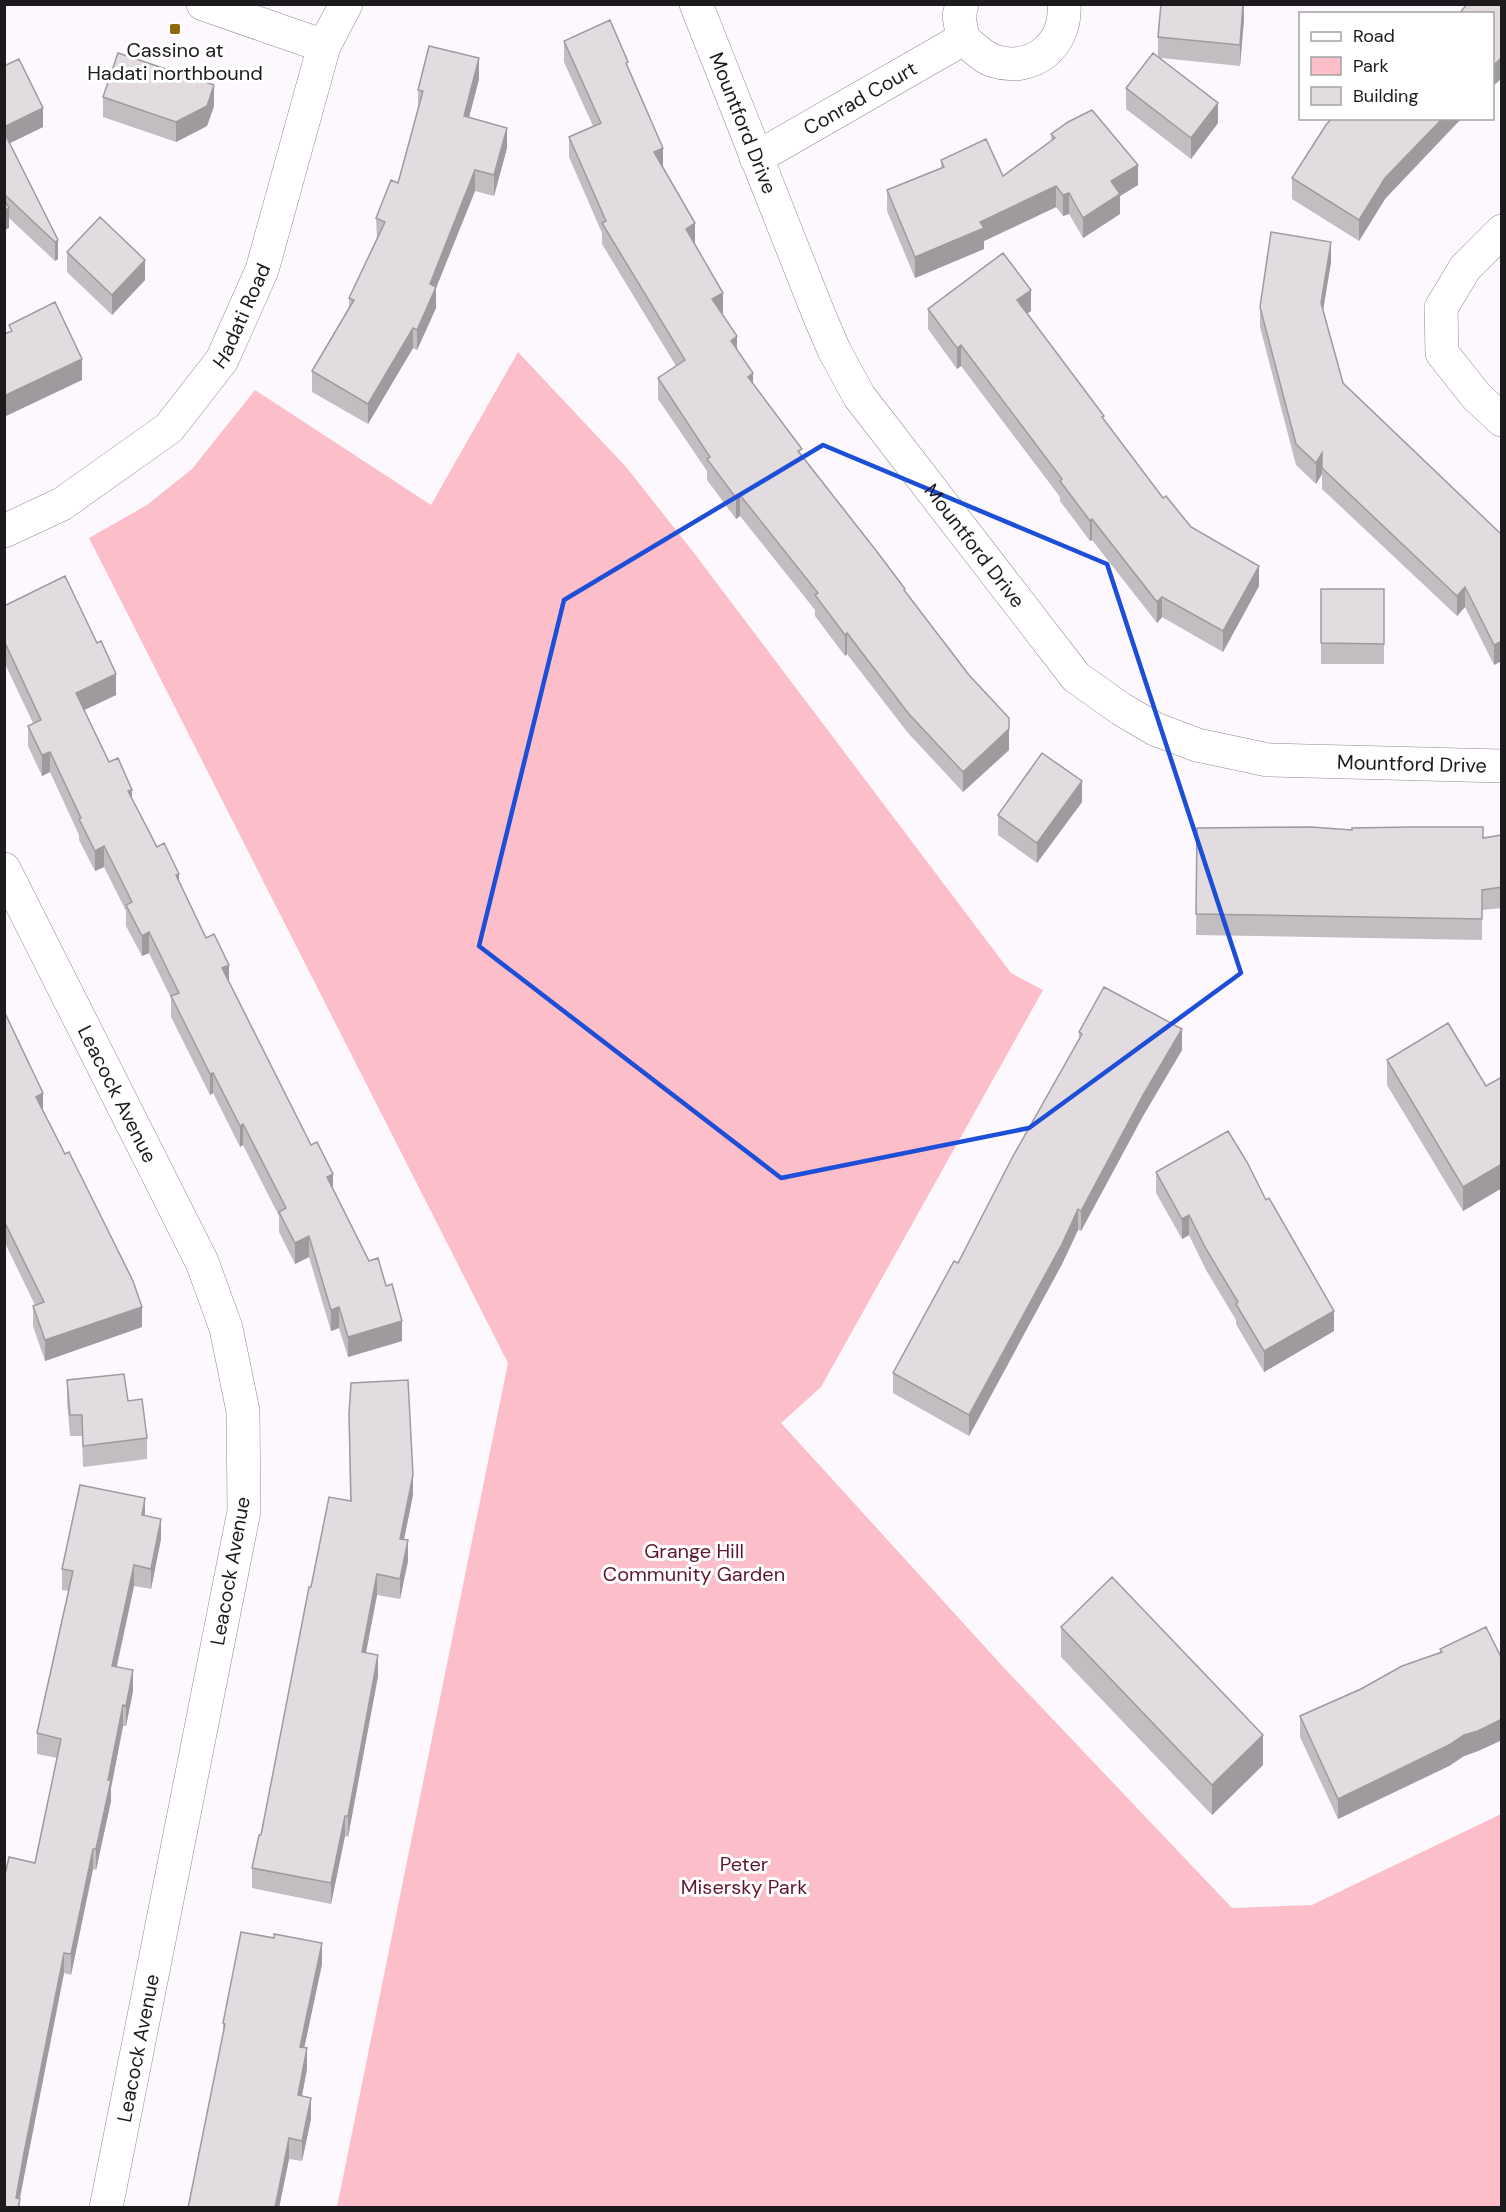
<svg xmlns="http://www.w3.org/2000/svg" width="1506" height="2212" viewBox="0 0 1506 2212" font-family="'DM Sans',sans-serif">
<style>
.green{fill:#fcbec9}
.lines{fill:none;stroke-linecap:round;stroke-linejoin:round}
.street-casing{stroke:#8f8b90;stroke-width:34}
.street{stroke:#fff;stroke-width:33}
.wall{fill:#c2bdc1}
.shaded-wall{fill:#9e9a9d}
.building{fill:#e2dce0;stroke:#9e9a9d;stroke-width:1.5}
.marked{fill:none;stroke:#1d4ed8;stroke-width:4.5;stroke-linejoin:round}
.poi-dot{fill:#8e690d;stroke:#fff;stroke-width:2}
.labels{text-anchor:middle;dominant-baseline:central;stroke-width:6;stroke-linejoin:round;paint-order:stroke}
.poi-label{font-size:20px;fill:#1c1a1c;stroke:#fff}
.street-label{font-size:20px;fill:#1c1a1c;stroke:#fff}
.park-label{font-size:20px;fill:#60162c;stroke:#fff}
</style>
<rect width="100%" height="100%" fill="#fcf8fe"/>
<path class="green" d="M518,352L627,468L694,553L1011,973L1043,990L821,1387L781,1423L1006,1670L1232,1908L1312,1905L1501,1814V2207H337L508,1363L89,538L147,505L192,469L255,390L431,505Z"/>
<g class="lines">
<g class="street-casing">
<g id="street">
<path d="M203,4L324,46"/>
<path id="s1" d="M696,4L819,315L834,350L859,396L1076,677L1121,709L1155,729L1197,745L1268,760L1502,766"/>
<path d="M962,4L959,16L963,39"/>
<path id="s2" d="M756,158L963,39C972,46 984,58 994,61C1033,73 1067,45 1064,4"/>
<path d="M1502,231L1465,268L1441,308L1442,353L1477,397L1502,420"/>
<path id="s3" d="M4,531L62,504L169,428L222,360L262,270L324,46L346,4"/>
<path id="s4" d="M4,869L202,1262L226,1328L243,1411L244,1511L106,2208"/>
</g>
</g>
<use href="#street" class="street"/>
</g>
<path class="wall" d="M1244,4V19L1240,66L1161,58L1218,123L1191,159L1126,109V88L1158,56V37Z
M564,41L628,68L663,168L695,244L722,314L753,384L802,455L905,592L1009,750L963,792L908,733L847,654L845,656L815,616V610L740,516L736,519L707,480V471L658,399V378L676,366L602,244V233L569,157V137L593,126L564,62Z
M4,66L43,127L10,143L58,240V259L55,261L9,218V228L4,230Z
M479,79L469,117L507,148L494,196L475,191L436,288V308L417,350L413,348L368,424L312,392V371L349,308V298L377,239L376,218L398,183L418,110V90Z
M103,97L214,106L207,126L176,142L103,117Z
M1051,134L1138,185L1120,196V214L1083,238L1069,214L1063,216L1056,207L984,241V249L915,278L887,211V190L941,168V160L1003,176L1051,141Z
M1292,178L1385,199L1359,241L1292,199Z
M67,252L145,280L112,315L67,272Z
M1331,262L1323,310L1343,383L1502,535L1494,665L1465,607L1457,616L1322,489V474L1316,484L1296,465L1260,327V307Z
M928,309L1031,311L1027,314L1104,421L1163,498L1191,527L1259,586L1223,652L1162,617L1157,623L1092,540L1090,541L1060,501V497L961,366L957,369L928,329Z
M1321,589H1384V664H1321Z
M4,606L116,695L84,710L109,762L132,799L157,847L179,883L206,938L229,981L333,1189L402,1341L348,1357L339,1328L331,1331L309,1257L295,1264L279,1232V1216L243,1145L240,1147L213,1093L210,1095L171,1017V998L149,953L142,956L126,926V911L104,867L95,871L79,840V835L50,772L42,776L28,746V726L33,723L6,666H4Z
M1082,802L1037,863L998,835V815Z
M1197,828L1483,838L1502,835V908L1482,910V940L1196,935Z
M4,1011L43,1111L142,1327L45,1361L33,1326V1306L35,1305L6,1245L4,1246Z
M1079,1032L1182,1050L1143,1116L1081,1231L1078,1230L1062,1264L969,1436L893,1393V1373L958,1263L1079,1039Z
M1387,1060L1486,1086L1502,1077V1188L1463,1211L1387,1085Z
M1156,1172L1266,1200L1334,1331L1264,1372L1236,1324V1320L1206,1270L1189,1235L1182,1239L1156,1193Z
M67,1380L128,1401L147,1438V1459L83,1467L82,1436H70L67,1401Z
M349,1414L413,1495L404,1539L408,1561L400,1599L377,1595L366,1653L378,1676L348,1837L345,1836L331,1904L252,1888V1868L261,1835L311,1587L350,1501Z
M145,1516L161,1539L151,1589L134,1586L117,1667L133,1691L126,1726H123L111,1788V1801L96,1870L93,1869L71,1975L64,1973L19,2198L20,2208H4L35,1863L57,1758L37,1754V1733L69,1591L62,1590V1569Z
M1061,1627L1263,1765L1212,1815L1061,1657Z
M1440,1649L1502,1659V1740L1478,1751L1464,1756L1449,1766L1338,1819L1300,1737V1716L1440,1653Z
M322,1964L304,2048L307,2069L302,2096L311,2119L302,2161L289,2159L279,2208H188L223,2037V2023Z"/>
<path class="shaded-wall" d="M1243,4L1244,19L1240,66V45Z
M1502,57V78L1492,87V67Z
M479,58V79L464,137V116Z
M214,85V106L207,126L176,142V122Z
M1218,103V123L1191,159V138Z
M43,108V127L4,146V127Z
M1443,118H1462L1385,199L1359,241V220L1385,178Z
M507,128V148L494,196V175Z
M663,148V169L654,152Z
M1138,165V185L1120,196V214L1083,238V218L1111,181Z
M475,170V191L436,288V308L417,350V330L430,284Z
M1056,186V207L984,241V249L915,278V257L980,222Z
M1069,193V214L1063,216V195Z
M9,208V228L4,230V211Z
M695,223V244L686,250V229Z
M58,240V259L55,261V242Z
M1331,242V262L1321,323V303Z
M145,260V280L112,315V295Z
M1031,290V311L1017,321V300Z
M723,293V314L712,299Z
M413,328V348L368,424V404Z
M737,336V357L731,341Z
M961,345V366L957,369V348Z
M82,359V380L4,417V396Z
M753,373V394L748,377Z
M1322,453V474L1316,484V463Z
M740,495V516L736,519V498Z
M1092,519V540L1090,541V521Z
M1259,566V586L1223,652V631Z
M1465,587V607L1457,616V596Z
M1162,597V617L1157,623V602Z
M847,633V654L845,656V635Z
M1502,641V661L1494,665V645Z
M6,645V666H4V646Z
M116,674V695L76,714V693Z
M1009,729V750L963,792V772Z
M50,752V772L42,776V755Z
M1082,781V802L1037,863V843Z
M132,790V810L128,791Z
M104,846V867L95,871V851Z
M179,874V894L176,875Z
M149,932V953L142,956V936Z
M229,965V986L222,968Z
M1182,1029V1050L1143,1116L1081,1231V1211L1143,1095Z
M213,1073V1093L210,1095V1074Z
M43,1093V1114L36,1097Z
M243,1124V1145L240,1147V1126Z
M1502,1164V1188L1463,1211V1187Z
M333,1174V1195L327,1177Z
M1078,1209V1230L1062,1264L969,1436V1415Z
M1189,1215V1235L1182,1239V1219Z
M6,1225V1245L4,1246V1226Z
M309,1236V1257L295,1264V1243Z
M142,1307V1327L45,1361V1340Z
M339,1307V1328L331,1331V1310Z
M1334,1311V1331L1264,1372V1351Z
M402,1321V1341L348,1357V1337Z
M413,1475V1495L400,1559V1539Z
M145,1498V1519L142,1515Z
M161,1519V1539L151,1589V1569Z
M408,1540V1561L400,1599V1579Z
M134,1565V1586L112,1686V1666Z
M377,1574V1595L362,1673V1652Z
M378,1655V1676L348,1837V1816Z
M133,1670V1691L126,1726V1706Z
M123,1705V1726L111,1788V1801L96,1870V1849L108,1780Z
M1502,1719V1740L1478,1751L1464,1756L1449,1766L1338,1819V1799L1464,1735Z
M1263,1735V1765L1212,1815V1785Z
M345,1816V1836L331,1904V1883Z
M93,1849V1869L71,1975V1954Z
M322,1943V1964L300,2068V2047Z
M64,1953V1973L18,2208L16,2198L24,2153Z
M307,2048V2069L298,2116V2095Z
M311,2098V2119L302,2161V2141Z
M289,2138V2159L279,2208H275Z"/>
<path class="building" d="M1161,4H1243L1240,45L1158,37Z
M1467,4H1502V57L1492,67V14H1459Z
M610,20L628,62L626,63L663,148L654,152L695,223L686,229L723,293L712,299L737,336L731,341L753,373L748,377L802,449L798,451L878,553L905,589L904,590L969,675L1009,718V729L963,772L908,713L847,633L845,635L815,595L818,593L740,495L736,498L707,459L710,457L658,378L685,360L602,223L606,221L569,137L601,123L564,41Z
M429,46L479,58L464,116L507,128L494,175L475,170L430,284L436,287L417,330L413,328L368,404L312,371L354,300L349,298L385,222L376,218L391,180L398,183L423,91L418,90Z
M118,53L214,85L207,106L176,122L103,97Z
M1153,53L1218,103L1191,138L1126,88Z
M19,59L43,108L4,127V66Z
M1092,110L1138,165L1111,181L1120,194L1083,218L1069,193L1063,195L1056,186L980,222L984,228L915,257L887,190L944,167L941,160L986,139L1003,176L1055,138L1051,134L1068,122Z
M1332,118H1443L1385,178L1359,220L1292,178L1326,125Z
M4,132L58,240L55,242L4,194Z
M4,199L9,208L4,211Z
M100,217L145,260L112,295L67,252Z
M1271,232L1331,242L1321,303L1343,383L1502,535V641L1494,645L1465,587L1457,596L1322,468V453L1316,463L1296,444L1260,307Z
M1003,253L1031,290L1017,300L1104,416L1102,417L1163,498L1166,496L1191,527L1259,566L1223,631L1162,597L1157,602L1092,519L1090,521L1060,481L1062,479L961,345L957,348L928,309Z
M55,302L82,359L4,396V334L12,331L9,325Z
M65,576L97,643L101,641L116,674L76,693L109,762L118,758L132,790L128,791L157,847L164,843L179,874L176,875L206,938L214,934L229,965L222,968L311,1145L317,1142L333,1174L327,1177L369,1261L378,1258L386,1286L392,1284L402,1321L348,1337L339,1307L331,1310L309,1236L295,1243L279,1212L286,1208L243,1124L240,1126L213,1073L210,1074L171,996L179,993L149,932L142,936L126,905L132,902L104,846L95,851L79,819L81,818L50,752L42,755L28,726L41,720L6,645L4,646V606Z
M1321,589H1384V644L1321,643Z
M1042,753L1082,781L1037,843L998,815Z
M1311,827L1352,830V828L1411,827H1483V838L1502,835V887L1482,890V919L1196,914L1197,828Z
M1104,987L1182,1029L1143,1095L1081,1211L1078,1209L1062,1244L969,1415L893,1373L954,1261L958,1263L1012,1158L1082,1034L1079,1032Z
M4,1011L43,1093L36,1097L65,1154L69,1152L133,1281L142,1307L45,1340L33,1306L44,1302L6,1225L4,1226Z
M1448,1023L1486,1086L1502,1077V1164L1463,1187L1387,1060Z
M1228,1131L1247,1162L1266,1200L1269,1198L1334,1311L1264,1351L1236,1304L1238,1302L1206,1249L1189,1215L1182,1219L1156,1172Z
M124,1374L128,1401L142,1399L147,1438L83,1446L82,1415H70L67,1380Z
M408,1380L413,1475L400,1539L408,1540L400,1579L377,1574L362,1652L378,1655L348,1816H345L331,1883L252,1868L259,1835H261L309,1587H311L329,1497L351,1501L349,1414L351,1383Z
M80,1485L145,1498L142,1515L161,1519L151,1569L134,1565L112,1666L133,1670L126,1706L123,1705L108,1780H111L96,1849H93L71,1954L64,1953L24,2153L16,2198L20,2199L18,2208H4V1879L9,1857L35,1863L61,1739L37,1733L73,1571L62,1569Z
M1112,1577L1263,1735L1212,1785L1061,1627Z
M1486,1627L1502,1659V1719L1478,1731L1464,1735L1449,1745L1338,1799L1300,1716L1361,1689L1402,1666L1442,1652L1440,1649Z
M241,1932L274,1938V1934L322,1943L300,2047L307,2048L298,2095L311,2098L302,2141L289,2138L275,2208H188L225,2024L223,2023Z"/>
<path class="marked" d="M823,445L1107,564L1241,973L1029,1128L781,1178L479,946L564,600Z"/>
<rect class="poi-dot" x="169" y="23" width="12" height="12" rx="3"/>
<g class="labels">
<g class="poi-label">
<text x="175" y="50">Cassino at<tspan x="175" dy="23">Hadati northbound</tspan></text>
</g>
<g class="street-label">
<text stroke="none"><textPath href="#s2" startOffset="120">Conrad Court</textPath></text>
<text stroke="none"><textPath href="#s1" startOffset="128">Mountford Drive</textPath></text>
<text stroke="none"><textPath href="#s3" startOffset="330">Hadati Road</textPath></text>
<text stroke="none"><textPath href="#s1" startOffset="614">Mountford Drive</textPath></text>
<text stroke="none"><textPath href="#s1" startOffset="1136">Mountford Drive</textPath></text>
<text stroke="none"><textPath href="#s4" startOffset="252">Leacock Avenue</textPath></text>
<text transform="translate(230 1571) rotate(-80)">Leacock Avenue</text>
<text transform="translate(138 2048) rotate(-79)">Leacock Avenue</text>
</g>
<g class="park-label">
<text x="694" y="1551">Grange Hill<tspan x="694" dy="23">Community Garden</tspan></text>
<text x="744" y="1864">Peter<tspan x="744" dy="23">Misersky Park</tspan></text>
</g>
</g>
<rect width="1506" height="2212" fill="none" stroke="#1c1a1c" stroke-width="12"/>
<rect x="1299" y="12" width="195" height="108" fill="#ffffff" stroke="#a4a3a4" stroke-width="1.5"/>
<rect x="1311" y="32" width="30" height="9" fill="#ffffff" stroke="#a4a3a4" stroke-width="1.5"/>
<text x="1353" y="42" font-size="18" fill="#1c1a1c">Road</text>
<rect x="1311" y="57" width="30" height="18" fill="#fcbec9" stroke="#a4a3a4" stroke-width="1.5"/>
<text x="1353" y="72" font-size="18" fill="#1c1a1c">Park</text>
<rect x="1311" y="87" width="30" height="18" fill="#e2dce0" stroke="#a4a3a4" stroke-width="1.5"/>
<text x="1353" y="102" font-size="18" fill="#1c1a1c">Building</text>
</svg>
